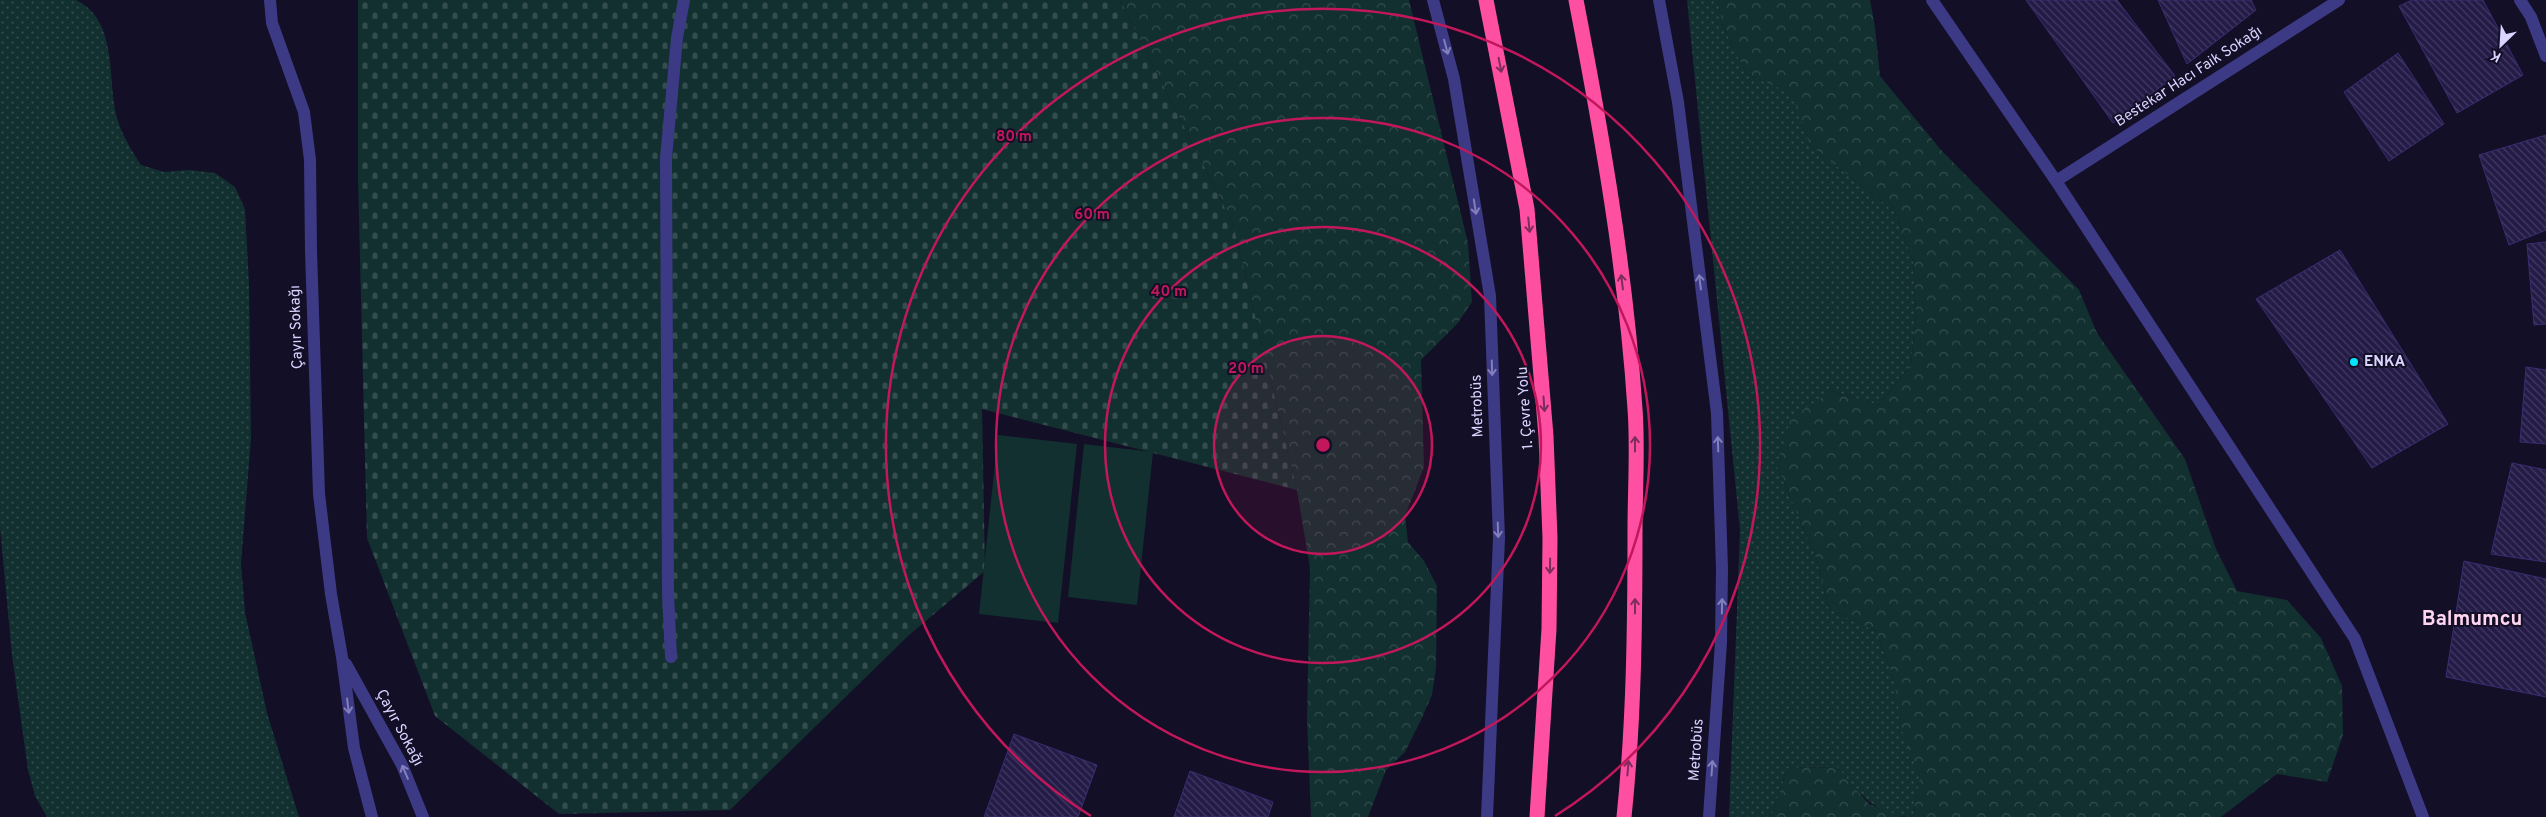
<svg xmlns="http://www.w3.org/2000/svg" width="2546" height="817" viewBox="0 0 2546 817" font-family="Overpass,sans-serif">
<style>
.grass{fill:url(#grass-dots)}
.forest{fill:url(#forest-crowns)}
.cemetery{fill:url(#cemetery-stones)}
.park{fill:#12302f}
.building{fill:url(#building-back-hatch);stroke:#3b2d73}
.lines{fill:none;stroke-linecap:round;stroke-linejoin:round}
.lane{stroke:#3d3a85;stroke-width:12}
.street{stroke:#3d3a85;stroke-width:12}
.highway{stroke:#ff4fa3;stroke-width:15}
.oneway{stroke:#837fbc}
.oneway2{stroke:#7d2c5e}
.ring{fill:none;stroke:#c2185b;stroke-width:2.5}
.poi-dot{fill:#00e5ff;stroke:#130f26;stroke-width:2}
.labels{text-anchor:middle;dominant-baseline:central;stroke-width:4;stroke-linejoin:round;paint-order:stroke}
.street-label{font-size:15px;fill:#d9d4ff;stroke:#130f26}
.poi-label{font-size:15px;font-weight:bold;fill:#d9d4ff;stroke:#130f26;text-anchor:start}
.district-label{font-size:20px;font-weight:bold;fill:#ffd6f0;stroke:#130f26}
.centre{fill:#c2185b;stroke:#130f26;stroke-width:2.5}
.ring-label{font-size:15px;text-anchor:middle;font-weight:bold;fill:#c2185b;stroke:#130f26;stroke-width:4;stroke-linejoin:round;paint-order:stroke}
</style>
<defs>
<pattern id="grass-dots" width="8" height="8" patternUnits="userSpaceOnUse" patternTransform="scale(1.25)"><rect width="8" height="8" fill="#12302f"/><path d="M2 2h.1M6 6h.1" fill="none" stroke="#344d4e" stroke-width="1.8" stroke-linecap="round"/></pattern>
<pattern id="forest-crowns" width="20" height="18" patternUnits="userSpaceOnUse" patternTransform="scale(1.25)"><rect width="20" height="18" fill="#12302f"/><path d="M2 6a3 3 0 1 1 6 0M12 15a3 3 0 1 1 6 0" fill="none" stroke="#344d4e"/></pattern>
<pattern id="cemetery-stones" width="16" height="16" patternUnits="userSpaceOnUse" patternTransform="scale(1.25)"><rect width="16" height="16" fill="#12302f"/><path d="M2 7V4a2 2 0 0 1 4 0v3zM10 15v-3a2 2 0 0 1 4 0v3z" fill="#344d4e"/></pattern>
<pattern id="building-back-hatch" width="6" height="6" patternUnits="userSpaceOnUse" patternTransform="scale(1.25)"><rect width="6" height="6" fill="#241b47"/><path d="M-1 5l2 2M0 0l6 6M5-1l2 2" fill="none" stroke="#433b63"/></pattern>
</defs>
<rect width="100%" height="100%" fill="#130f26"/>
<path class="grass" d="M0,0H76C120,21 106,83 118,121C123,137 132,151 141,165L164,172L189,170L215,173L235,187L245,209L249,284L251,438L241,564L245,612L267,713L299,817H47L35,796L28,770L12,655L0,527Z
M1687,0H1718L1722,24L1746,73L1793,94L1810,145L1895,212L1913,261L1916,314L1911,365L1879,405L1831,391L1777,466L1817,560L1829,609L1876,631L1894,679L1910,749L1920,776L1913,817C1876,817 1859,792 1837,767L1788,768L1771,817H1729L1740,530Z"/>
<path class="forest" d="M1120,0H1409L1468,243L1472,302L1457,324L1421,360L1424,467L1405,516L1408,542L1424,561L1437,586L1436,668L1432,695L1421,720L1405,752L1386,770L1368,817H1311L1307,719L1310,568L1297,490L1233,224Z
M1718,0H1870L1875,27L1880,76L1941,150L2079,290L2097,333L2185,459L2216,549L2237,591L2287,600L2321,638L2342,686L2343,735L2327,782L2277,774L2221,817H1913L1920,776L1901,729L1894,679L1876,631L1829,609L1817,560L1777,466L1791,418L1831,391L1879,405L1911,365L1916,314L1913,261L1895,212L1810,145L1792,94L1746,73L1722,24Z
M1837,767L1869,804L1903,817H1771L1788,768Z"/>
<path class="cemetery" d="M358,0H1120L1233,224L1297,490L982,409L985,571L908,636L730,810L559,814L435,716L367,538L358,179Z"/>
<path class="park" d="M998,435L1077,444L1058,623L979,614Z
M1084,444L1153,452L1137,605L1068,597Z"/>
<path class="building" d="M2026,0H2117L2175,76L2113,123Z
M2158,0H2251L2256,10L2187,64Z
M2412,0H2483L2523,75L2457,113L2399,6Z
M2398,53L2444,124L2389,161L2344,92Z
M2546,135V230L2509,245L2479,155Z
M2546,242V324L2534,325L2527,244Z
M2340,250L2448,424L2372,468L2256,299Z
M2526,367L2546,370V444L2520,442Z
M2512,463L2546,470V562L2491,554Z
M2464,561L2546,579V697L2446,677Z
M1014,734L1097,765L1078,817H984Z
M1190,771L1273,802L1268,817H1174Z"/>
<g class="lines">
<path class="lane" d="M1433,0L1454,79L1490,296L1499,538L1487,817
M1659,0L1678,102L1717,413L1722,569L1721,642L1709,817
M671,657L668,594L666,158L677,38L684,0"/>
<path class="street" d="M270,0L272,23L304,112L310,160L311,251L319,494L331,594L342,657L354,748L372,817
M1932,0L2056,181L2355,639L2423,817
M2520,0L2531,17L2546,56
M2056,181L2339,0
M346,664L402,765L423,817"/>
<path class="highway" d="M1486,0L1527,209L1546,436L1550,538L1549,629L1537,817
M1576,0C1602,135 1626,271 1635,409C1638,448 1635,489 1635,528C1635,625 1634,721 1624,817"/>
</g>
<defs><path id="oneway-shaft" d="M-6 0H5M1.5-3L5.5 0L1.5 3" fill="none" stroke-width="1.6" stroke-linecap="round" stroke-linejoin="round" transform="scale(1.25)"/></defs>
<g class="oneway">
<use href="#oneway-shaft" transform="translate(1446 47) rotate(75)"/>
<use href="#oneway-shaft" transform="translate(1475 207) rotate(81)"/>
<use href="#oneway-shaft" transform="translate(1700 282) rotate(-97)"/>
<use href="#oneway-shaft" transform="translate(1492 368) rotate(88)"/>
<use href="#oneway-shaft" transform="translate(1718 444) rotate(-92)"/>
<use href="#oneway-shaft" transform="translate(1498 530) rotate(88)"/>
<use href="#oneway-shaft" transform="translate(1722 606) rotate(-89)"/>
<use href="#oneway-shaft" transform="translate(348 706) rotate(83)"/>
<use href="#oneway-shaft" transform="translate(1712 768) rotate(-86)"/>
<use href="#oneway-shaft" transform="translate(405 772) rotate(-113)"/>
</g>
<g class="oneway2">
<use href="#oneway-shaft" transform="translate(1500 65) rotate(79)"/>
<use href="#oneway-shaft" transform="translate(1529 225) rotate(84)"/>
<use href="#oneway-shaft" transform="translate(1622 282) rotate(-97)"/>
<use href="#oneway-shaft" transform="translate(1544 404) rotate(86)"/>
<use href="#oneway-shaft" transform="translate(1635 444) rotate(-90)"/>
<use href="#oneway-shaft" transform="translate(1550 566) rotate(91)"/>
<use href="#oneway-shaft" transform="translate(1635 606) rotate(-90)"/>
<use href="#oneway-shaft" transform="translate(1628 768) rotate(-85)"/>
</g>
<circle cx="1323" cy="445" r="109" fill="#c2185b" fill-opacity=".12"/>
<g class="ring">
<circle cx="1323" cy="445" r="109"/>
<circle cx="1323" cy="445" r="218"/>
<circle cx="1323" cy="445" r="327"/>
<path d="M1091 816A437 437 0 1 1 1555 816"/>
</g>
<circle class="poi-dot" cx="2354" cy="362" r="5"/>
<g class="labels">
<g class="street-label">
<text transform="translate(2189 77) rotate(-33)">Bestekar Hacı Faik Sokağı</text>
<text transform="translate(297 327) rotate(-92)">Çayır Sokağı</text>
<text transform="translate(1478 406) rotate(-92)">Metrobüs</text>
<text transform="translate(1526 408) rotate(-94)">1. Çevre Yolu</text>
<text transform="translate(399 728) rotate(62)">Çayır Sokağı</text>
<text transform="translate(1697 750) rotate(-86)">Metrobüs</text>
</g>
<g class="poi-label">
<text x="2364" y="362">ENKA</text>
</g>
<g class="district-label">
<text x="2472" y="620">Balmumcu</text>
</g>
</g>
<circle cx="1323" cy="445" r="8" class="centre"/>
<g class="ring-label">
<text x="1014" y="141">80 m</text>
<text x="1092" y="219">60 m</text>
<text x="1169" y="296">40 m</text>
<text x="1246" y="373">20 m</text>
</g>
<g transform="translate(2501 45) rotate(205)" stroke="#130f26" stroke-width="4" paint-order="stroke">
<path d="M0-4L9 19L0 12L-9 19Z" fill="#d9d4ff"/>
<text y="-8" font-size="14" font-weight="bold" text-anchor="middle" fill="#d9d4ff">K</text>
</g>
</svg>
